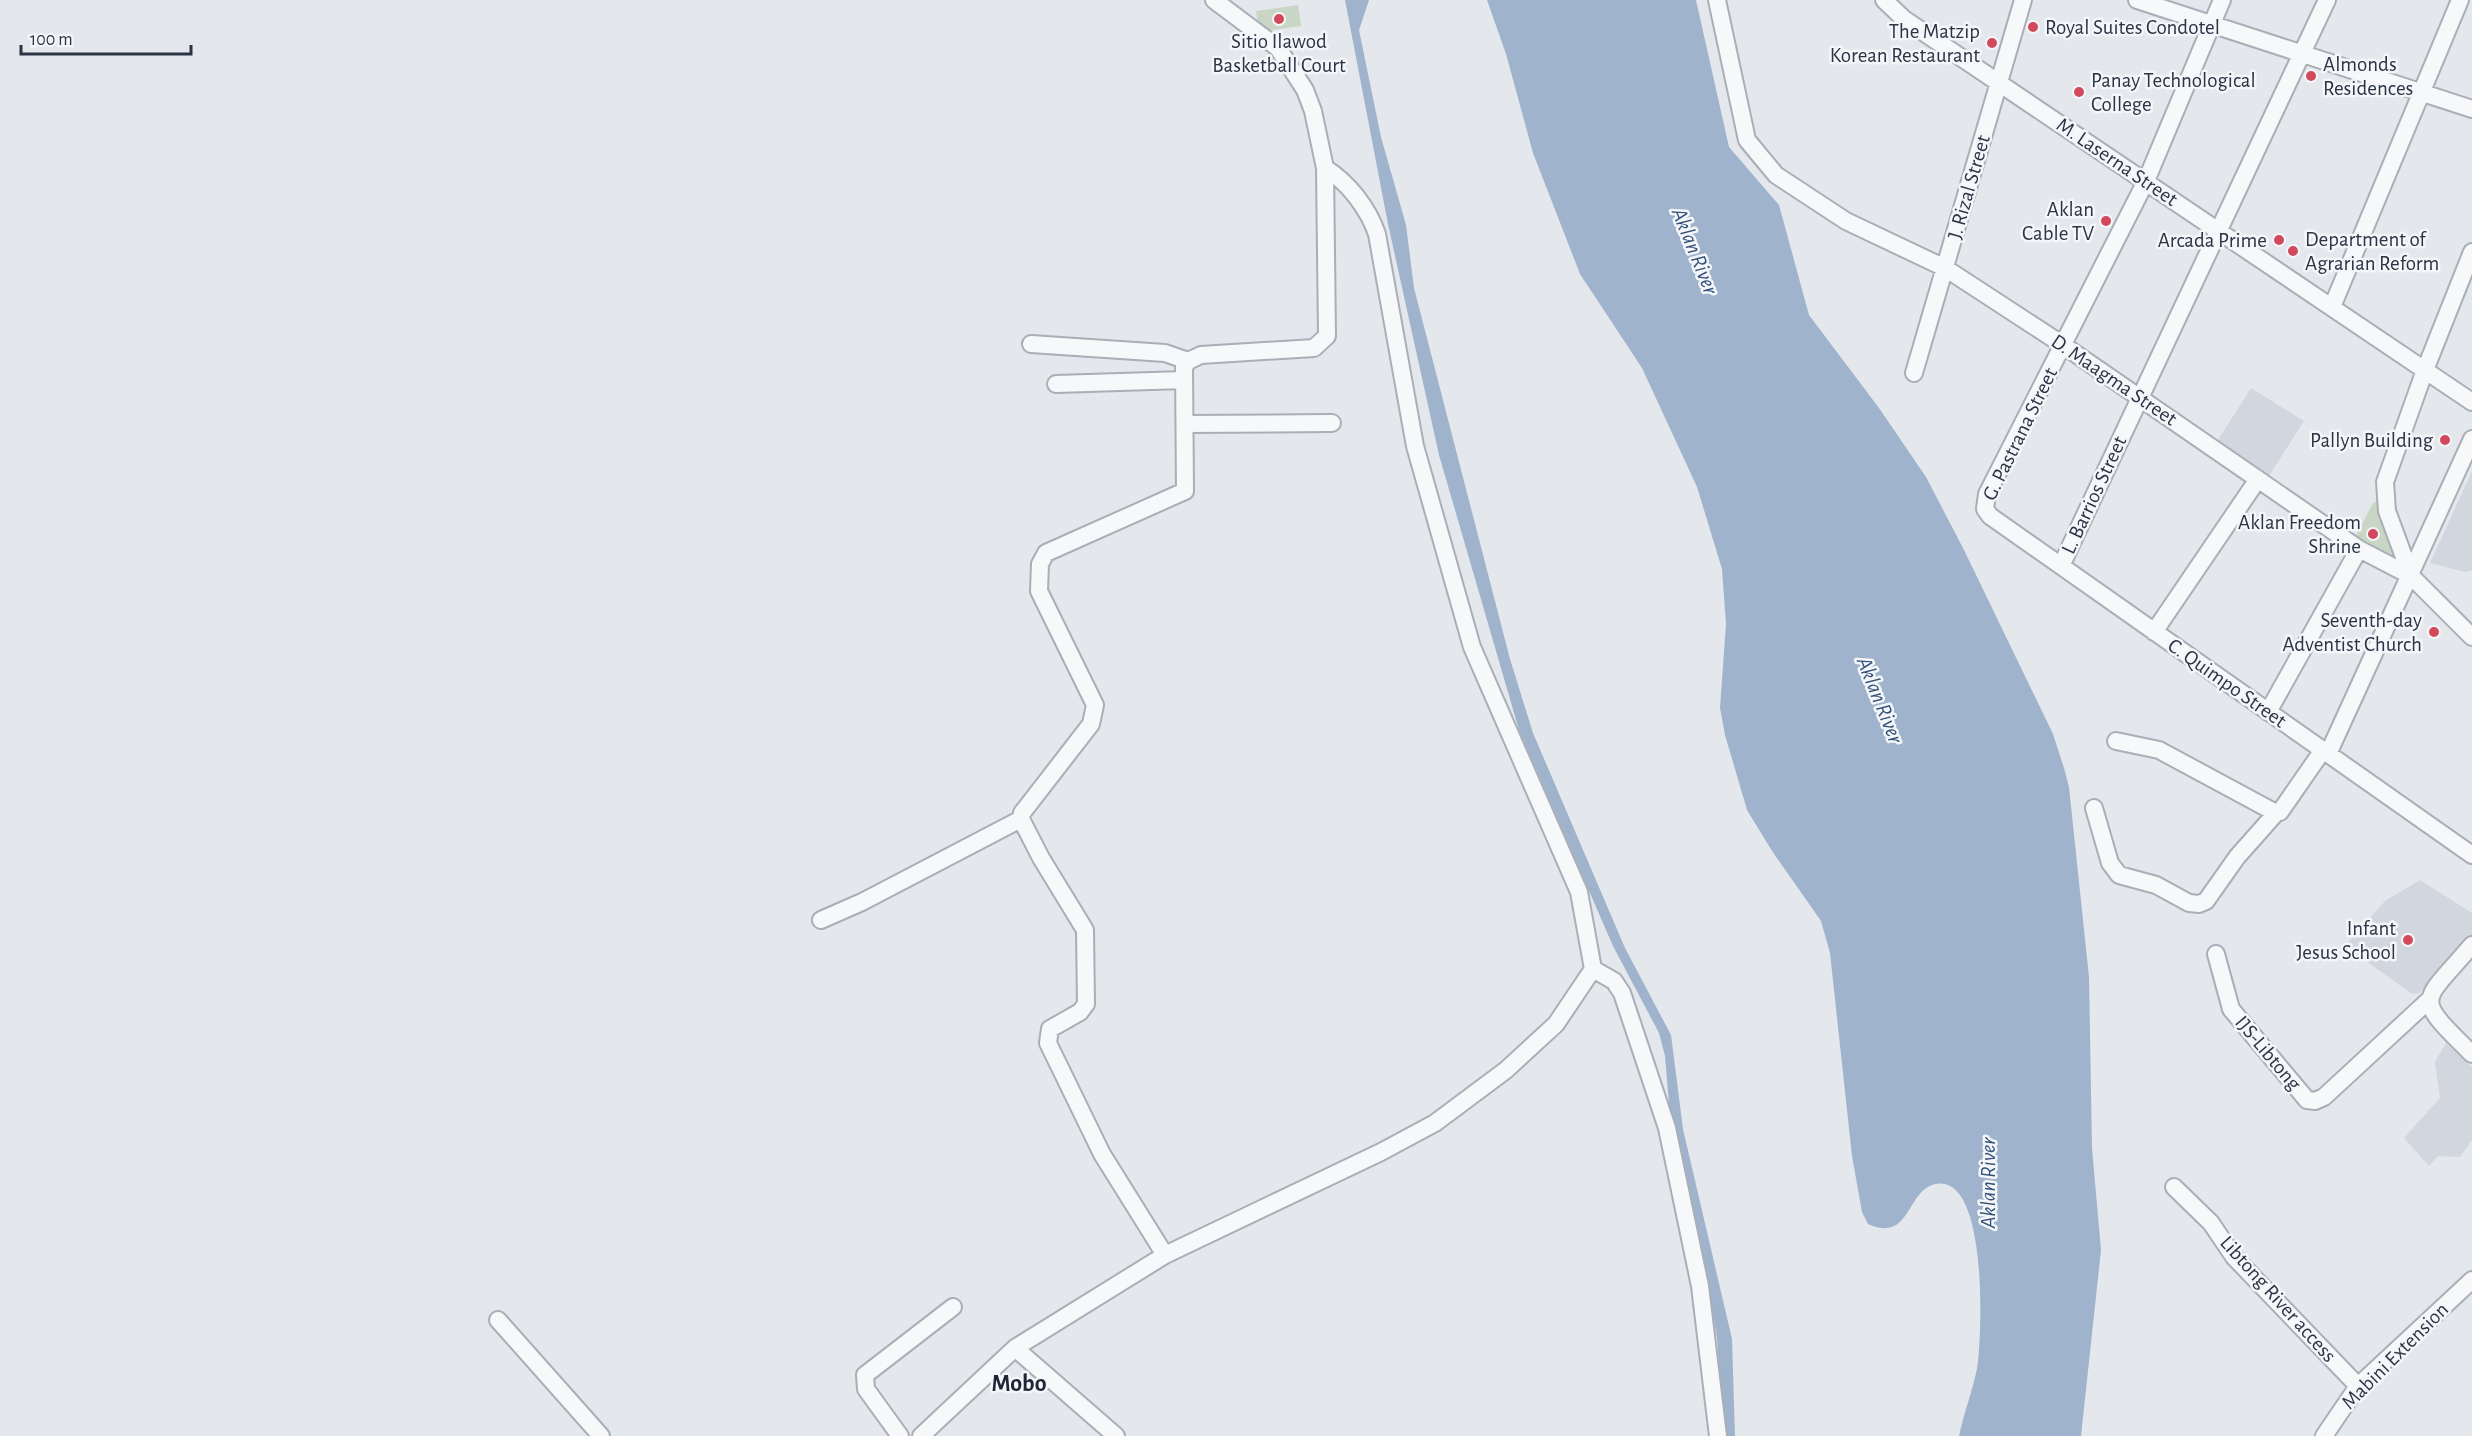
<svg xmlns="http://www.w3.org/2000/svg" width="2472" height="1436" viewBox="0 0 2472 1436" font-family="'Alegreya Sans',sans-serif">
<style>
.built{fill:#d2d6de}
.green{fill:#c9d6c5}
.water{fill:#9fb4cc}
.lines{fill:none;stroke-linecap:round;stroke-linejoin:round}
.minor-casing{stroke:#a9aeb7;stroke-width:20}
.minor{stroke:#f7f8fa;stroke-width:16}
.poi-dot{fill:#d1495b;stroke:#f4f6f9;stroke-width:2}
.labels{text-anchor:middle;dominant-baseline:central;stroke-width:5;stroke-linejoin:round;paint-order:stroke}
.poi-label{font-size:21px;fill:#2b3445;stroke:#f4f6f9;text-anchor:end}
.street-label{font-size:21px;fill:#2b3445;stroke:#f4f6f9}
.water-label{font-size:22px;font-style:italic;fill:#34527a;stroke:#f4f6f9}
.quarter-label{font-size:24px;font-weight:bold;fill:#1d2536;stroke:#f4f6f9}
</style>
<rect width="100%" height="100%" fill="#e4e7ec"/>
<path class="built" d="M2251,388L2304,421L2269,476L2216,443Z
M2472,471V570L2465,572L2430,563Z
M2420,880L2472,913V935L2419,993L2412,994L2345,946L2385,901Z
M2446,1043L2472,1067V1140L2460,1157L2438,1156L2429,1166L2404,1138L2440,1098L2435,1062Z"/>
<path class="green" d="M1298,5L1301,26L1259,32L1256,11Z
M2377,502L2396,555L2393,557L2355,537L2373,503Z"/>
<path class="water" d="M1345,0H1369L1359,30L1381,137L1406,225L1414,288L1510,659L1533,733L1625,948L1671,1035L1683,1129L1732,1339L1735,1436H1724L1717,1338L1705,1266L1671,1127L1665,1056L1659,1033L1613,946L1519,730L1439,455L1388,224Z
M1487,0H1696L1729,147L1779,205L1809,315L1879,408L1926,477L1964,550L2053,734L2064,768L2069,787L2089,977L2092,1148L2101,1250L2081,1436H1959C1964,1413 1972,1392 1977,1369C1982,1339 1989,1172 1935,1184C1905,1192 1911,1243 1868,1224L1862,1212L1852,1156L1830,953L1821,921L1772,851L1747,810L1725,735L1720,708L1726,624L1722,569L1697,487L1642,368L1580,274L1533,153L1506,54Z"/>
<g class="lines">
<g class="minor-casing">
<path id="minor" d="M1717,0L1747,140L1776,175L1846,221L1945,268L2063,345L2359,549L2411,576L2472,637
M1884,0L1904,19L2472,402
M2137,0L2472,109
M2222,0L2146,181L1987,494L1985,509L1990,516L2472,855
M2332,307L2460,0
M1031,344L1165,353L1188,361
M1914,373L2023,0
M1056,384L1184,380
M1185,424L1332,423
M2061,566L2327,0
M2411,576L2387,511L2385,482L2425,370L2472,252
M2154,632L2258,479
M2268,712L2359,549
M2116,741L2159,750L2276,813L2280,812L2323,750
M2328,754L2472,439
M2094,808L2110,863L2119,875L2156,885L2189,903L2199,904L2206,901L2237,857L2276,813
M821,920L862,902L1021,819
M2472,945C2421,1005 2412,995 2472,1054
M2216,954L2231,1009L2307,1100L2315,1101L2324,1097L2429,1000
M1593,969L1614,981L1622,993L1667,1128L1700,1286L1718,1436
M2174,1187L2211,1223L2234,1257L2358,1386
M1165,1255L1102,1154L1048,1043L1050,1029L1080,1012L1086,1004L1085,930L1041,858L1021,819L1022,813L1091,724L1095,705L1039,591L1040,564L1046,553L1185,491L1184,367L1188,361L1201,355L1314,348L1327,336L1325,168L1313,111L1305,90L1278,48L1214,0
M498,1320L601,1436
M1015,1348L1116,1436
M900,1436L866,1389L865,1375L953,1307
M921,1436L1015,1348L1165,1255L1381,1152L1435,1123L1506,1070L1556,1024L1593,969L1579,892L1472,647L1415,446L1377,234C1368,208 1348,182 1325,168
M2324,1436L2358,1386L2472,1280"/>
</g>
<use href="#minor" class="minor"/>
</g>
<g class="poi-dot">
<circle cx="1279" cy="19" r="6"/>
<circle cx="2033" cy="27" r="6"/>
<circle cx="1992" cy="43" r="6"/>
<circle cx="2311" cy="76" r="6"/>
<circle cx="2079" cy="92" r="6"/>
<circle cx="2106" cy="221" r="6"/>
<circle cx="2279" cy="240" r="6"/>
<circle cx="2293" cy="251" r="6"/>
<circle cx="2445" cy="440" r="6"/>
<circle cx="2373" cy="534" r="6"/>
<circle cx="2434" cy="632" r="6"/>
<circle cx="2408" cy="940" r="6"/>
</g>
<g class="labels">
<g class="poi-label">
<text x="2045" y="27" text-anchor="start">Royal Suites Condotel</text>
<text x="1980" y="31">The Matzip<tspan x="1980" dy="24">Korean Restaurant</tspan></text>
<text x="1279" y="41" text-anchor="middle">Sitio Ilawod<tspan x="1279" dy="24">Basketball Court</tspan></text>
<text x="2323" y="64" text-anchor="start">Almonds<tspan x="2323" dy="24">Residences</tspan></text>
<text x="2091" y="80" text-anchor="start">Panay Technological<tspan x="2091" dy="24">College</tspan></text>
<text x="2094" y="209">Aklan<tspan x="2094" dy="24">Cable TV</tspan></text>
<text x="2305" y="239" text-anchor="start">Department of<tspan x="2305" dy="24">Agrarian Reform</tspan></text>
<text x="2267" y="240">Arcada Prime</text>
<text x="2433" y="440">Pallyn Building</text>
<text x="2361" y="522">Aklan Freedom<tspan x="2361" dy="24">Shrine</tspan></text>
<text x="2422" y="620">Seventh-day<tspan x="2422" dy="24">Adventist Church</tspan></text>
<text x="2396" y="928">Infant<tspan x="2396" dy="24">Jesus School</tspan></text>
</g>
<g class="street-label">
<text transform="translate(2117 162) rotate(34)">M. Laserna Street</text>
<text transform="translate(1969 187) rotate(-74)">J. Rizal Street</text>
<text transform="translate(2114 380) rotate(34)">D. Maagma Street</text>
<text transform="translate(2020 434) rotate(-64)">G. Pastrana Street</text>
<text transform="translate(2094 495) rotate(-65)">L. Barrios Street</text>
<text transform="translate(2227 683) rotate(35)">C. Quimpo Street</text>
<text transform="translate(2268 1053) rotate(50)">IJS-Libtong</text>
<text transform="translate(2278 1299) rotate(48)">Libtong River access</text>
<text transform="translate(2395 1356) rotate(-45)">Mabini Extension</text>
</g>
<g class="water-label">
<text transform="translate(1695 251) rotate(68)">Aklan River</text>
<text transform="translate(1880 700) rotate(68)">Aklan River</text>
<text transform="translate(1988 1183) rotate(-90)">Aklan River</text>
</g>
<g class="quarter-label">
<text x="1019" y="1384">Mobo</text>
</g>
</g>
<path d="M21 45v9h170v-9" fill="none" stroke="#2b3445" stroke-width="3"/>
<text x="30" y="45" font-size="18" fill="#2b3445" stroke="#f4f6f9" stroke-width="4.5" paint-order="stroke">100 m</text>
</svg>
